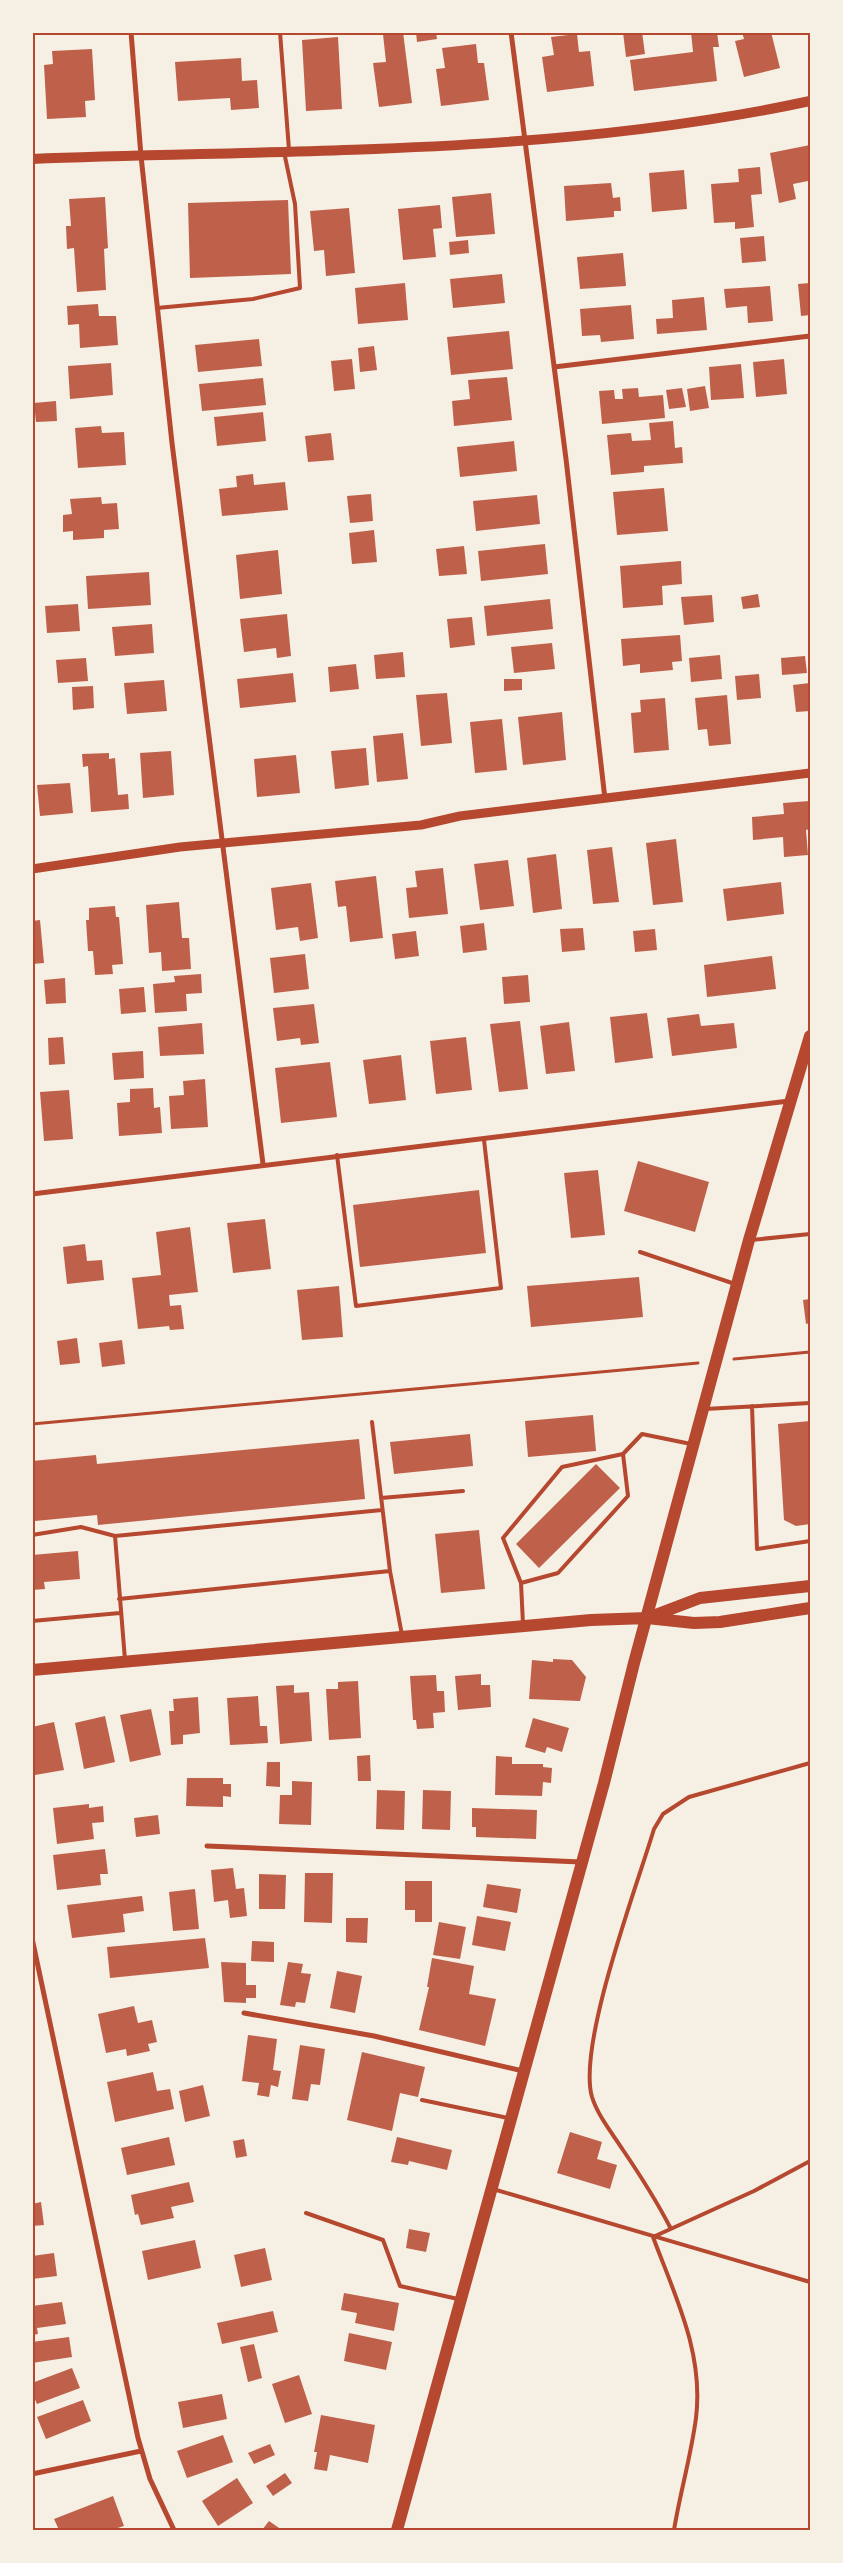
<svg xmlns="http://www.w3.org/2000/svg" width="843" height="2563" viewBox="0 0 843 2563" font-family="'Space Grotesk',sans-serif">
<style>
.building{fill:#bf614a}
.lines{fill:none;stroke-linecap:round;stroke-linejoin:round}
.path{stroke:#b5482f;stroke-width:3}
.service{stroke:#b5482f;stroke-width:4}
.minor{stroke:#b5482f;stroke-width:5}
.tertiary{stroke:#b5482f;stroke-width:9}
.secondary{stroke:#b5482f;stroke-width:10}
.primary{stroke:#b5482f;stroke-width:12}
.neatline{fill:none;stroke:#b5482f;stroke-width:2}
</style>
<rect width="100%" height="100%" fill="#f6efe4"/>
<path class="building" d="M403,32L412,103L379,107L373,63L386,62L383,34Z
M416,32H436L437,39L417,42Z
M623,32H642L645,54L626,57Z
M691,32H717L719,47H713L717,81L634,91L630,60L693,52Z
M742,32H771L780,68L744,77L735,41L744,39Z
M577,34L579,52L590,51L594,86L547,92L542,57L554,55L551,37Z
M338,37L342,109L306,111L302,40Z
M476,44L478,63H484L489,100L441,106L436,69L445,68L442,48Z
M92,49L95,100L85,101L86,117L47,119L44,65L53,64L52,51Z
M241,58L242,81L257,80L259,108L231,110L230,98L178,101L175,62Z
M810,145V187L808,181L793,184L796,199L779,203L770,153Z
M760,167L762,194L751,195L754,227L735,229V222L714,223L711,184L739,182L738,169Z
M684,170L687,209L652,212L649,173Z
M611,183L613,198L620,197L621,211H614V217L566,221L564,186Z
M491,193L495,234L456,237L452,197Z
M105,197L108,248L104,249L106,290L77,292L74,248L67,249L66,226H71L69,199Z
M288,200L291,274L190,278L188,203Z
M440,205L442,228L433,229L436,257L403,260L398,209Z
M349,208L355,273L326,276L324,250L314,251L310,211Z
M764,236L766,261L742,263L740,238Z
M468,240L469,253L450,255L449,242Z
M623,253L626,286L580,289L577,257Z
M502,274L505,303L453,308L450,279Z
M405,283L408,320L358,324L355,288Z
M810,283V315L801,316L798,284Z
M770,286L773,321L748,323L747,306L726,308L724,289Z
M704,297L707,330L657,334L656,319L673,318L672,300Z
M98,304L99,316H116L118,345L80,348L79,324L68,325L67,306Z
M631,305L634,339L601,342L600,335L582,336L580,309Z
M509,331L513,369L451,375L447,337Z
M259,339L262,366L198,372L195,345Z
M374,346L377,370L360,372L358,348Z
M352,359L355,389L334,391L331,361Z
M784,359L787,394L756,397L753,362Z
M111,363L113,395L70,399L68,366Z
M741,364L744,398L711,400L709,367Z
M507,377L512,420L454,426L452,401L470,399L468,380Z
M263,378L266,405L202,411L199,384Z
M705,386L709,408L690,411L687,389Z
M638,388L639,397L663,395L665,418L602,424L599,391L614,390L615,399H623L622,389Z
M682,388L686,407L669,409L666,390Z
M56,401L57,421L36,422L34,403Z
M263,412L266,441L217,446L214,417Z
M673,421L675,448L682,447L683,463L644,466V472L611,475L607,435L631,433L632,441L651,440L649,423Z
M101,426L102,433L124,432L126,465L78,468L75,428Z
M331,433L334,460L308,462L305,436Z
M514,441L517,471L460,477L457,447Z
M253,474L254,485L285,482L288,510L222,516L219,489L237,487L236,476Z
M664,488L668,531L617,535L613,492Z
M371,494L373,521L350,523L347,496Z
M537,495L540,524L476,531L473,501Z
M101,497L102,504L117,503L119,529L104,530V538L73,540V531L63,532V515L72,514L70,499Z
M374,530L377,562L352,564L349,533Z
M545,544L548,574L481,581L478,551Z
M464,546L467,574L439,576L436,549Z
M278,550L282,594L240,599L236,555Z
M681,561L682,584L662,586L663,605L623,608L620,566Z
M149,572L151,605L88,609L86,576Z
M758,594L760,607L743,609L741,597Z
M712,595L714,622L684,625L681,597Z
M550,599L553,629L487,636L484,606Z
M78,604L80,631L47,633L45,606Z
M287,614L291,656L277,658L276,648L244,652L240,619Z
M472,617L475,645L450,648L447,619Z
M152,624L154,653L115,656L112,627Z
M680,635L682,661L672,662L673,670L640,673V664L623,666L621,639Z
M552,643L555,669L514,673L511,647Z
M403,652L405,677L376,679L374,655Z
M720,655L722,679L691,682L689,658Z
M805,656L807,673L782,675L781,658Z
M86,658L88,681L58,683L56,660Z
M356,664L359,689L330,692L328,667Z
M293,673L296,702L240,708L237,679Z
M759,674L761,698L737,700L735,676Z
M504,679H522V690L504,691Z
M164,680L167,711L127,714L124,683Z
M810,683V711L796,712L793,685Z
M93,686L94,708L73,710L72,687Z
M447,693L452,743L421,746L416,695Z
M727,695L731,744L709,746L707,729L698,730L695,698Z
M665,698L669,750L634,753L631,713L641,712L640,700Z
M562,712L566,760L523,765L518,717Z
M502,719L507,770L475,773L470,722Z
M403,733L408,779L377,782L373,736Z
M366,748L369,785L335,789L331,751Z
M171,751L174,795L143,798L140,753Z
M109,753V759L115,758L118,795L128,794L129,809L91,812L88,766L83,767L82,754Z
M296,755L300,793L257,797L254,759Z
M70,783L73,813L40,816L37,785Z
M810,801V829L806,830L808,855L784,857L783,837L753,840L752,817L784,814L783,803Z
M676,839L683,902L653,905L646,843Z
M612,847L619,902L593,904L587,850Z
M556,854L562,909L533,913L527,858Z
M508,860L514,906L480,910L474,864Z
M443,868L448,914L409,918L406,888L417,887L415,871Z
M376,876L383,938L350,942L346,906L338,907L335,881Z
M781,882L784,914L727,921L723,889Z
M311,883L318,938L300,941L298,927L276,930L271,888Z
M179,902L182,938H189L191,969L162,971L161,952L149,953L146,905Z
M115,906L116,917H119L123,964L112,965L113,974L95,975L93,951H88L86,920H89V908Z
M40,920L44,963L32,964V921Z
M484,923L487,950L463,953L460,926Z
M583,928L585,950L562,952L560,929Z
M655,929L657,950L635,952L633,931Z
M416,931L419,956L395,959L392,934Z
M305,954L309,989L274,993L270,958Z
M772,956L776,989L707,997L704,965Z
M201,974L202,993L186,994L187,1011L155,1013L153,984L175,982L174,976Z
M528,975L530,1002L504,1004L502,977Z
M65,978L66,1003L46,1004L44,980Z
M144,987L146,1012L121,1014L119,989Z
M314,1004L319,1043L301,1045L300,1038L277,1041L273,1008Z
M647,1013L653,1058L615,1063L610,1017Z
M699,1014L701,1026L734,1023L737,1048L672,1056L667,1018Z
M520,1021L528,1089L499,1092L490,1024Z
M569,1022L575,1071L546,1074L540,1026Z
M202,1023L204,1054L160,1056L158,1027Z
M63,1037L65,1064L49,1065L48,1038Z
M466,1037L472,1090L436,1094L430,1041Z
M143,1051L144,1078L114,1080L112,1053Z
M401,1055L406,1100L369,1104L363,1060Z
M330,1062L337,1117L281,1123L275,1068Z
M205,1079L208,1127L171,1129L169,1096L184,1095L183,1081Z
M153,1088L154,1108L160,1107L162,1133L119,1136L117,1103L130,1102V1089Z
M69,1090L73,1139L44,1141L40,1092Z
M638,1161L709,1182L695,1232L624,1211Z
M598,1170L605,1235L571,1238L564,1173Z
M479,1190L486,1253L360,1267L353,1205Z
M265,1219L271,1269L233,1273L227,1223Z
M190,1227L198,1292L169,1295L170,1306L181,1305L184,1329L170,1330L169,1326L138,1329L132,1278L161,1275L156,1232Z
M85,1244L87,1261L102,1260L104,1280L67,1284L63,1247Z
M639,1277L643,1317L531,1327L527,1286Z
M339,1286L343,1337L302,1340L297,1290Z
M810,1299V1323L806,1324L803,1300Z
M77,1338L80,1363L60,1365L57,1341Z
M122,1340L125,1364L102,1367L99,1343Z
M593,1415L596,1451L528,1457L525,1421Z
M810,1421V1524L796,1526L784,1520L778,1424Z
M470,1434L473,1466L394,1474L390,1442Z
M359,1439L365,1499L98,1525L97,1515L35,1521L32,1461L96,1455L97,1464Z
M596,1464L620,1488L539,1568L516,1544Z
M479,1530L485,1589L441,1593L435,1534Z
M78,1551L80,1579L44,1582L45,1589L32,1590V1555Z
M553,1659L572,1660L586,1677L580,1701L529,1699L532,1660L553,1662Z
M481,1674V1685H490L491,1707L458,1710L455,1676Z
M436,1675L437,1691H444L445,1712L433,1713L434,1728L417,1729L416,1720H413L410,1676Z
M358,1681L361,1738L329,1740L326,1689H338V1682Z
M294,1685V1693L309,1692L312,1741L280,1744L276,1686Z
M258,1696L260,1726H267L268,1743L230,1745L227,1698Z
M198,1697L200,1733L183,1735V1744L171,1745L169,1711H174L173,1699Z
M151,1709L161,1755L130,1762L120,1715Z
M105,1716L115,1762L84,1769L75,1723Z
M533,1718L569,1728L562,1752L547,1747L545,1753L525,1747Z
M54,1722L64,1770L35,1775L32,1727Z
M370,1755L371,1781H358L357,1756Z
M496,1756L512,1757V1764H543V1767L552,1768L551,1783L543,1782L542,1796L495,1795Z
M267,1762H280V1787L266,1786Z
M187,1778H223V1784H231V1797L223,1796V1807L186,1806Z
M292,1781L312,1782L311,1825L279,1824L280,1795H292Z
M377,1790L405,1791L404,1830L376,1829Z
M423,1790L451,1791L450,1830L422,1829Z
M89,1804V1808L103,1806L104,1822L92,1823L94,1839L57,1844L53,1808Z
M472,1808L537,1810L536,1839L476,1837V1827H472Z
M158,1815L160,1834L136,1837L134,1818Z
M105,1849L108,1874H100L101,1885L57,1890L53,1855Z
M233,1868L236,1889L244,1888L247,1916L230,1918L228,1900L214,1902L211,1870Z
M305,1873H333L332,1923L304,1922Z
M259,1874L286,1875L285,1909H259Z
M405,1881H432V1922H415V1910H405Z
M487,1884L521,1889L517,1913L483,1907Z
M195,1889L199,1929L173,1931L169,1892Z
M142,1896L144,1911L123,1914L125,1932L72,1938L67,1905Z
M477,1916L511,1922L505,1951L472,1945Z
M346,1918H368L367,1943L346,1942Z
M439,1922L466,1927L460,1959L433,1955Z
M205,1938L209,1968L110,1978L107,1947Z
M252,1941L274,1942V1962L251,1961Z
M432,1958L474,1966L469,1994L496,1999L485,2046L419,2030L429,1987H427Z
M221,1962L246,1963V1985H256V1998H246V2003L224,2002Z
M288,1962L303,1964L301,1973L311,1974L305,2003L296,2002L295,2007L280,2005Z
M337,1971L362,1976L355,2013L330,2008Z
M134,2006L138,2023L152,2020L157,2042L148,2044L150,2051L127,2056L126,2049L106,2053L98,2014Z
M248,2035L277,2039L273,2070L281,2071L278,2087L271,2085L269,2097L257,2095L259,2083L242,2081Z
M300,2045L325,2049L320,2085L311,2084L308,2101L292,2099Z
M362,2052L425,2067L418,2097L400,2093L392,2131L347,2120Z
M153,2072L157,2091L170,2089L174,2109L115,2122L107,2082Z
M203,2085L210,2116L185,2122L179,2091Z
M570,2132L602,2142L597,2159L617,2165L610,2189L557,2173Z
M169,2137L175,2165L127,2175L121,2148Z
M397,2137L452,2150L447,2170L409,2161L408,2165L391,2162Z
M244,2139L247,2156L236,2158L233,2141Z
M189,2182L194,2202L171,2207L174,2218L141,2225L138,2214L135,2215L131,2195Z
M41,2202L44,2225L32,2226V2204Z
M409,2229L430,2233L426,2252L406,2248Z
M195,2240L201,2268L148,2280L142,2251Z
M265,2248L272,2280L241,2287L234,2255Z
M54,2253L57,2276L32,2279V2256Z
M344,2293L399,2303L394,2331L355,2323L357,2313L341,2310Z
M62,2302L66,2324L37,2328L38,2334L32,2335V2306Z
M273,2311L278,2332L222,2344L217,2323Z
M349,2333L392,2342L386,2370L344,2361Z
M69,2337L72,2357L32,2363V2342Z
M254,2344L262,2378L248,2382L240,2347Z
M72,2368L80,2388L37,2404L32,2393V2383Z
M299,2375L312,2414L285,2423L272,2384Z
M222,2394L227,2419L183,2428L178,2402Z
M83,2400L91,2421L46,2439L37,2417Z
M321,2415L375,2425L368,2463L330,2455L327,2471L314,2469L317,2452H314Z
M223,2435L233,2462L187,2478L177,2451Z
M270,2444L275,2455L254,2464L248,2453Z
M285,2473L292,2483L273,2496L266,2486Z
M237,2478L253,2503L218,2526L202,2501Z
M113,2496L124,2526L111,2530H59L54,2519Z
M269,2521L282,2530H262Z"/>
<g class="lines">
<path class="path" d="M734,1359L810,1352
M32,1424L698,1363"/>
<path class="service" d="M280,32L289,150
M157,308L253,299L300,288L295,204L284,152
M337,1155L356,1306L501,1288L484,1140
M751,1240L810,1234
M640,1252L735,1284
M752,1406L757,1549L810,1541
M705,1409L810,1403
M372,1422L390,1571L402,1635
M381,1498L463,1491
M32,1535L81,1527L115,1536L382,1510
M115,1536L125,1660
M521,1583L558,1573L628,1496L623,1454
M119,1599L390,1571
M32,1621L120,1613
M523,1624L521,1583L503,1538L562,1467L623,1454L642,1434L691,1444
M422,2100L508,2118
M493,2189L810,2282
M306,2213L383,2240L400,2286L458,2299
M670,2227C656,2200 640,2175 623,2150C612,2133 598,2116 592,2097C577,2045 637,1886 654,1829L663,1814L689,1797L810,1763
M653,2237C675,2296 704,2353 696,2418C691,2456 680,2493 674,2530
M653,2237L754,2191L810,2161"/>
<path class="minor" d="M131,32L141,156L172,443L263,1164
M511,32L566,459L605,799
M554,367L810,336
M32,1194C285,1162 537,1132 789,1101
M207,1846L581,1862
M32,1938L138,2438L150,2479L174,2530
M244,2013L374,2036L523,2071
M32,2474L141,2451"/>
<path class="tertiary" d="M32,869L180,847L421,825L460,816L810,773"/>
<path class="secondary" d="M32,159C292,149 555,156 810,101"/>
<path class="primary" d="M650,1617L700,1598L810,1586
M32,1670L591,1620L647,1618L694,1623L720,1622L810,1608
M397,2530L604,1783L634,1663L749,1240L810,1036"/>
</g>
<rect width="843" height="2563" fill="none" stroke="#f6efe4" stroke-width="68"/>
<rect x="34" y="34" width="775" height="2495" class="neatline"/>
</svg>
